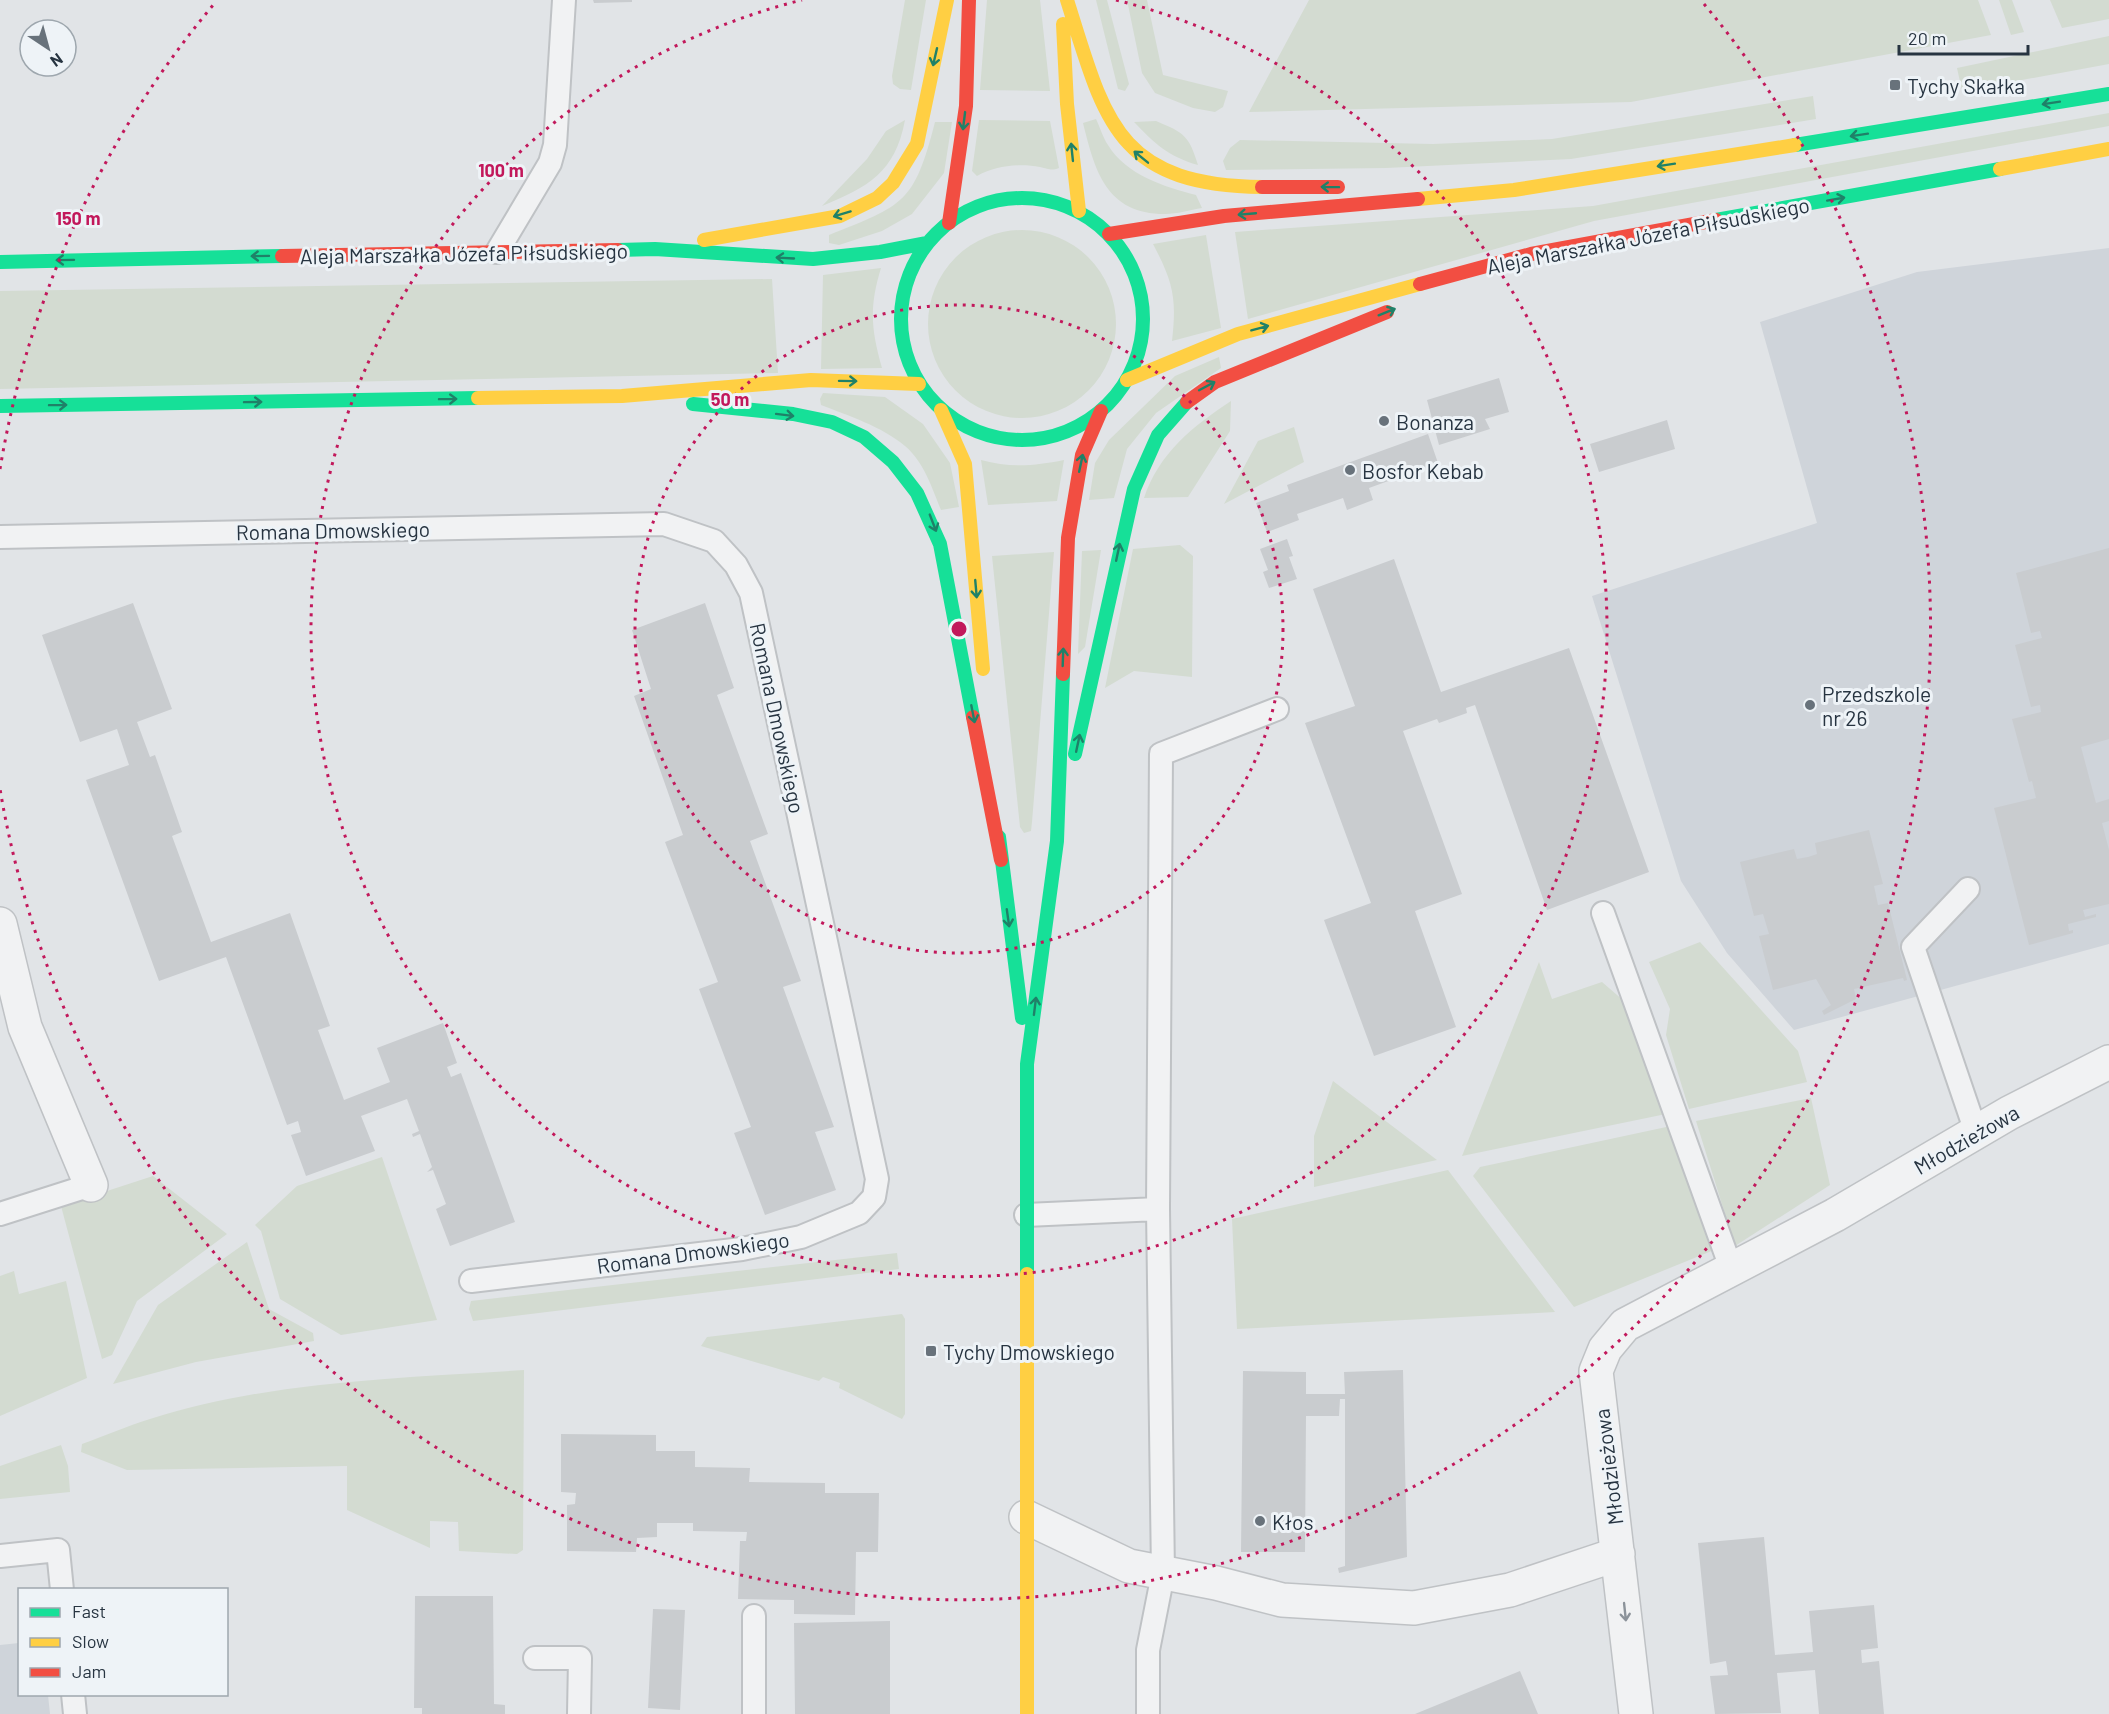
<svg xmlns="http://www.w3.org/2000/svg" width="2109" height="1714" viewBox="0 0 2109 1714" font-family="Barlow,sans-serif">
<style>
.built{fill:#cfd4da}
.green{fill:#d3dbd1}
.building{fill:#c9cccf}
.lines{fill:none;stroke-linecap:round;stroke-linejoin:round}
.lane-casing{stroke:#bfc2c5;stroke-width:26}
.street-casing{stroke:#bfc2c5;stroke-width:36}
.lane{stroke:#f1f2f3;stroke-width:22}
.street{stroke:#f1f2f3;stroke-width:33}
.fast{stroke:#16e098;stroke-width:14}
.slow{stroke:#ffcf43;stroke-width:14}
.jam{stroke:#f24e42;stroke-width:14}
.oneway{stroke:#1f8168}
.oneway2{stroke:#8c939a}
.ring{fill:none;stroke:#c2185b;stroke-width:3;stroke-dasharray:3 6}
.poi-dot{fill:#68727b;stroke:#eef3f7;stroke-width:2}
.labels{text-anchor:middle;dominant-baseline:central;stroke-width:6;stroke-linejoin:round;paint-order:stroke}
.poi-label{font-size:21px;fill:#273441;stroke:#eef3f7;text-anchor:start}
.street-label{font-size:21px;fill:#273441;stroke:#eef3f7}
.centre{fill:#c2185b;stroke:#eef3f7;stroke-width:3}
.ring-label{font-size:18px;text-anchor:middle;font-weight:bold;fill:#c2185b;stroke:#eef3f7;stroke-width:6;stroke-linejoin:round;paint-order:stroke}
</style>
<rect width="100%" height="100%" fill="#e1e4e7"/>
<path class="built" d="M2109,248V944L1794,1030L1727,953L1681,881L1592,596L1817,523L1760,322L1917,272Z
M19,1643L20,1694L48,1695L50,1714H0V1645Z"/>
<path class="green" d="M905,0H926L911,90L900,89L893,84L892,76Z
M987,0H1040L1050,91L980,90Z
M1096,0H1107L1129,84L1125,91L1118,89Z
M1127,0H1147L1163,75L1228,91L1223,107L1215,112L1193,108L1155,93L1142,73Z
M1309,0H1978L1991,35L1631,102L1249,112Z
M1999,0H2012L2024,32L2011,35Z
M2050,0H2109V19L2062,28Z
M2109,36V64L1962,91L1957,68Z
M1813,96L1816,119L1571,159L1386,168L1226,170L1223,161L1230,148L1240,140L1433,144L1552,139Z
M2109,113V126L1594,221L1248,319L1235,232L1593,206Z
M1096,119C1100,127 1103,138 1108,145C1126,175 1165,187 1196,195L1202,208C1190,210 1177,214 1165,214C1106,214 1095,171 1083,123Z
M905,120C895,173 868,187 822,206L867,159L886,131Z
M979,120L1050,121L1059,168C1051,171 1049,169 1040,167C1019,163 995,166 977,176L972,171Z
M1156,121C1185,133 1189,136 1198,165C1169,157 1154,143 1134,122Z
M935,122H952L944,173L912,214L882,231L839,245L829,243V235C904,205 914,204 935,122Z
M928 324a94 94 0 1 1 188 0a94 94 0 1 1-188 0Z
M1206,235L1221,328L1172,341C1177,298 1173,282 1153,244Z
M881,268C869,307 871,329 882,368L821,369L823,275Z
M772,279L778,373L0,389V291Z
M1219,357L1221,368L1156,413L1127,449L1114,498L1089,500L1095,463L1109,440L1175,376Z
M823,393L885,397L923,424L950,463L959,507L941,510C932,488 924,462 905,446C881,426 849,416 821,405L820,399Z
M1231,401L1230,431L1188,497L1144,498C1159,453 1193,426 1231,401Z
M1294,427L1304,462L1224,504L1258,441Z
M981,460C1011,468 1034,466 1064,460L1057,501L988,505Z
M1180,545L1193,556L1192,677L1134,671L1105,688L1133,549Z
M1101,550L1085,647L1078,654L1082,551Z
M1054,552L1032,822L1031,831L1024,833L1020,827L992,556Z
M1700,942L1798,1051L1807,1082L1689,1109L1666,1035L1670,1009L1649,962Z
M1539,962L1552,999L1602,982L1624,1001L1666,1114L1462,1156Z
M1333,1081L1437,1160L1314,1187V1136Z
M1811,1098L1830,1185L1735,1246L1696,1121Z
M1671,1126L1714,1250L1574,1307L1473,1176L1480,1167Z
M382,1157L437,1320L341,1335L280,1299L261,1231L255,1225L297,1186Z
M1448,1170L1555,1312L1237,1329L1232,1219Z
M153,1176L227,1234L137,1301L112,1355L102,1359L61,1206Z
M247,1242L269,1309L313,1333L314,1341L196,1362L113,1384L158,1305Z
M897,1253L899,1269L473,1321L469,1309L471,1301Z
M14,1271L19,1294L66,1281L87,1378L0,1416V1276Z
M902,1314L905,1319V1414L902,1419L839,1388L840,1383L823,1377L819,1381L701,1346L707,1337Z
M524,1370L523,1550L517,1554L459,1551L458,1522L430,1521V1548L347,1510V1466L127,1470L81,1452L82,1444C104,1436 127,1426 150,1419C269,1381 400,1378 524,1370Z
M61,1445L68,1466L70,1492L0,1499V1466Z"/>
<path class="building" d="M593,0H632V2L594,3Z
M1499,378L1509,412L1485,419L1490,429L1439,445L1427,400Z
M1667,420L1675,449L1599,472L1590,444Z
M1428,434L1438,463L1369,488L1373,500L1347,510L1343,498L1297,514L1299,520L1267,532L1256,503L1289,491L1287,485Z
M1287,539L1293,556L1289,557L1297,579L1269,588L1263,572L1268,570L1260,549Z
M2109,548V739L2081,747L2096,803L2109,799V821L2102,823L2109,850V904L2083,910L2085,917L2096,914V917L2068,924L2069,931L2073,930V933L2029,945L1994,808L2036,798L2032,781L2029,782L2012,719L2041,712L2040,705L2031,707L2015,645L2042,638L2040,631L2031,633L2016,573Z
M1394,559L1441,692L1569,648L1649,872L1547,910L1475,705L1466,708L1467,713L1439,723L1437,719L1403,731L1462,894L1415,911L1456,1027L1374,1056L1324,920L1371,903L1305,723L1355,706L1313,589Z
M133,603L172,709L137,722L150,757L155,755L182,832L172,836L211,942L290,913L330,1026L318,1030L344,1100L390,1082L377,1048L443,1023L457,1063L447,1067L451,1077L461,1073L515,1222L450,1246L436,1209L446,1204L433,1170L427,1172L432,1167L420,1134L413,1137L412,1134L419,1131L407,1099L361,1116L375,1151L306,1176L291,1135L301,1132L298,1121L287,1125L226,957L159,981L86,780L129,765L117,729L80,742L42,635Z
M705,603L734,688L717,695L768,834L750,841L801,981L783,987L834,1127L815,1132L836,1190L765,1215L734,1133L751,1127L699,989L718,982L665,842L683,835L634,696L651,689L632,630Z
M1869,830L1883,884L1874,886L1878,905L1888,903L1907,980L1904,981L1903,978L1854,989L1856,999L1824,1015L1822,1011L1831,1005L1816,979L1773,990L1759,936L1769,934L1763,914L1754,916L1740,862L1794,849L1797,859L1808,857L1817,854L1815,843Z
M1403,1370L1407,1557L1339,1573L1338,1568L1345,1566V1399H1340L1339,1416H1306L1305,1552H1241L1243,1371L1306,1372V1394H1345L1344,1372Z
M561,1434L656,1435V1451H695V1467L750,1468L749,1482L825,1483V1493H879L878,1552H856L855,1615L794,1614V1600L738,1599L740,1541H746L747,1532L693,1531V1523H657V1537L637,1538L636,1552L567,1551V1505L575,1504L576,1493L561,1492Z
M1764,1537L1775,1655L1813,1652L1809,1611L1874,1605L1878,1648L1861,1650L1862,1663L1879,1661L1884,1714H1819L1815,1670L1777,1673L1781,1713L1715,1714L1710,1676L1728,1675L1726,1661L1710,1664L1698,1543Z
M415,1596H493L494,1704L505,1705V1714H422V1708H414Z
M653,1609L685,1610L680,1710L648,1708Z
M890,1621V1714H795L794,1623Z
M1520,1671L1538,1714H1415Z"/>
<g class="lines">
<g class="lane-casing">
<path id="lane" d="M497,252L550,163L555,145L564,0
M0,537L664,524L714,541L736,565L751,593L877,1179L874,1197L859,1213L801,1237L742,1249L471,1281
M1968,889L1913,947L1976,1132
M1603,913L1731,1268
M0,1214L91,1185
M1026,1215L1158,1209
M0,1556L58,1550L62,1590
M754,1616V1714
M535,1658H580L579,1714
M73,1694L75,1714
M1148,1714V1650L1163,1574L1158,1209L1161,754L1277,709"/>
</g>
<g class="street-casing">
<path id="street" d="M0,924L25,1027L91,1185
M1026,1517L1129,1566L1216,1583L1282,1600L1414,1608L1510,1590L1618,1554
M1636,1714L1596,1371L1605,1349L1625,1325L1835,1215L2009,1113L2109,1062"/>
</g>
<use href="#lane" class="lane"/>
<use href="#street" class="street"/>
<path class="fast" d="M1795,145L2109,94
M901 319a121 121 0 1 1 242 0a121 121 0 1 1-242 0Z
M1716,220L2000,169
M618,250L655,249L813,259L880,252L927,243
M0,262L282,256
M693,404L793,414L832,422L864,437L893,462L917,493L940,544L973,717
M0,406L478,398
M1075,754L1134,489L1158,435L1187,402
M999,837L1022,1018
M1027,1274V1064L1057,841L1063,674"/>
<path class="slow" d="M1067,0C1105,121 1116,185 1262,187
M1063,24L1067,104L1079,211
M2000,169L2109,149
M1418,199L1514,190L1795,145
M704,240L840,216L877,198L893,183L917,144L947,0
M1127,380L1238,334L1420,284
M478,398L622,396L811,380L919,384
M941,410L965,464L983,669
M1027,1274V1714"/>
<path class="jam" d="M1262,187H1338
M949,223L966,106L969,0
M1109,234L1224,216L1418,199
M282,256L618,250
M1420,284L1531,254L1716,220
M1187,402L1215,382L1387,312
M1063,674L1068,538L1082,455L1101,411
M973,717L1001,860"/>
</g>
<defs><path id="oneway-shaft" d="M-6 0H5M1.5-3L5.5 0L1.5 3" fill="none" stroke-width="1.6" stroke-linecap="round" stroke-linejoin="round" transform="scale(1.5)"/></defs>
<g class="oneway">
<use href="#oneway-shaft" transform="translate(935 57) rotate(103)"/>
<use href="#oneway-shaft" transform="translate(2051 103) rotate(171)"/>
<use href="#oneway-shaft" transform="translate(964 121) rotate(97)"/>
<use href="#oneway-shaft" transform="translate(1859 135) rotate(171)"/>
<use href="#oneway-shaft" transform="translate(1072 152) rotate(-96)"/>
<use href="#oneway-shaft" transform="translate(1141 157) rotate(-141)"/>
<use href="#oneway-shaft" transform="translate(1666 165) rotate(171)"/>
<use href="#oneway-shaft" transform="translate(1330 187) rotate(-179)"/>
<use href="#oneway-shaft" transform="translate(1836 199) rotate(-10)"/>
<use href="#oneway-shaft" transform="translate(842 214) rotate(163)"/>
<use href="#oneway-shaft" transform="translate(1247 214) rotate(175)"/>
<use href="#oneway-shaft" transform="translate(260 256) rotate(179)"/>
<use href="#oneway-shaft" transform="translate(785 258) rotate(-177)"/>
<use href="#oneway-shaft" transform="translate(65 260) rotate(179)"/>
<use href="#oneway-shaft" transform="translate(1387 312) rotate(-22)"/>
<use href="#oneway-shaft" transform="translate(1260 328) rotate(-15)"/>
<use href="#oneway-shaft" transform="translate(848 381) rotate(1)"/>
<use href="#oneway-shaft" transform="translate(1207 386) rotate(-28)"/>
<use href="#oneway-shaft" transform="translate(448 399) rotate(-1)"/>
<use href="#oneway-shaft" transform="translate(253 402) rotate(-1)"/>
<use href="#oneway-shaft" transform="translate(58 405) rotate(-1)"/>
<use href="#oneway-shaft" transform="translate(785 415) rotate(7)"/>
<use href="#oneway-shaft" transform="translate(1081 463) rotate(-78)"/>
<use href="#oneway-shaft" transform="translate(933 523) rotate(69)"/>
<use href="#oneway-shaft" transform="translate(1118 552) rotate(-78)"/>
<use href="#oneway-shaft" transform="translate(976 589) rotate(85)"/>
<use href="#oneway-shaft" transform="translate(1063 657) rotate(-88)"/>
<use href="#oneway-shaft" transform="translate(973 714) rotate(79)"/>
<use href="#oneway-shaft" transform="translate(1078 743) rotate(-78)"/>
<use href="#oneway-shaft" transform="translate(1008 918) rotate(82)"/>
<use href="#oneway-shaft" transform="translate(1035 1006) rotate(-83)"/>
</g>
<use class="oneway2" href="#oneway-shaft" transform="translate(1625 1612) rotate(84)"/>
<g class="ring">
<circle cx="959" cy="629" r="324"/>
<path d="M1116 0A648 648 0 1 1 802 0"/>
<path d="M0 469A972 972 0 0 1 214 4M1704 4A972 972 0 1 1 0 789"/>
</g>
<g class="poi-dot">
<rect x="1889" y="79" width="12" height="12" rx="3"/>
<circle cx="1384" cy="421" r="6"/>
<circle cx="1350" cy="470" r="6"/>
<circle cx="1810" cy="705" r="6"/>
<rect x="925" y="1345" width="12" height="12" rx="3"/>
<circle cx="1260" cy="1521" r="6"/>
</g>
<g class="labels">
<g class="poi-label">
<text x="1907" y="85">Tychy Skałka</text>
<text x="1396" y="421">Bonanza</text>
<text x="1362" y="470">Bosfor Kebab</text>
<text x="1822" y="693">Przedszkole<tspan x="1822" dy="24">nr 26</tspan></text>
<text x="943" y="1351">Tychy Dmowskiego</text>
<text x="1272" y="1521">Kłos</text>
</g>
<g class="street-label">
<text transform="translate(1648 235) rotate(-11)">Aleja Marszałka Józefa Piłsudskiego</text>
<text transform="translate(464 253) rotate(-1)">Aleja Marszałka Józefa Piłsudskiego</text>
<text transform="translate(333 530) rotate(-1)">Romana Dmowskiego</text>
<text transform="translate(778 718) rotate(78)">Romana Dmowskiego</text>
<text transform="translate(1966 1139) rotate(-30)">Młodzieżowa</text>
<text transform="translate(693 1252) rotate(-8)">Romana Dmowskiego</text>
<text transform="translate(1608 1467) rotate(-97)">Młodzieżowa</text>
</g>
</g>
<circle cx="959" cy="629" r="9" class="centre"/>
<g class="ring-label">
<text x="501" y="177">100 m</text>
<text x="78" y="225">150 m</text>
<text x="730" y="406">50 m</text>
</g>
<rect x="18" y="1588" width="210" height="108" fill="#eef3f7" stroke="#9ea7ae" stroke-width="1.5"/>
<rect x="30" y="1608" width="30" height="9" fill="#16e098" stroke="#9ea7ae" stroke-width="1.5"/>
<text x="72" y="1618" font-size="18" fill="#273441">Fast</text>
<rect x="30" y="1638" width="30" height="9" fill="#ffcf43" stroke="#9ea7ae" stroke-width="1.5"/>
<text x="72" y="1648" font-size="18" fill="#273441">Slow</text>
<rect x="30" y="1668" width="30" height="9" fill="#f24e42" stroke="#9ea7ae" stroke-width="1.5"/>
<text x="72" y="1678" font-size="18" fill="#273441">Jam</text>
<g transform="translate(48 48) rotate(144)"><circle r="28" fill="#eef3f7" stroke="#9ea7ae" stroke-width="1.5"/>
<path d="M0-4.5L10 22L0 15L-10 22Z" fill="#68727b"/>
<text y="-9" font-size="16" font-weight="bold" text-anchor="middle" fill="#273441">N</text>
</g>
<path d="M1899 45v9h129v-9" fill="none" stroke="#273441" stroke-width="3"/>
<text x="1908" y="45" font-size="18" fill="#273441" stroke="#eef3f7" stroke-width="4.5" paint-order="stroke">20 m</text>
</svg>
